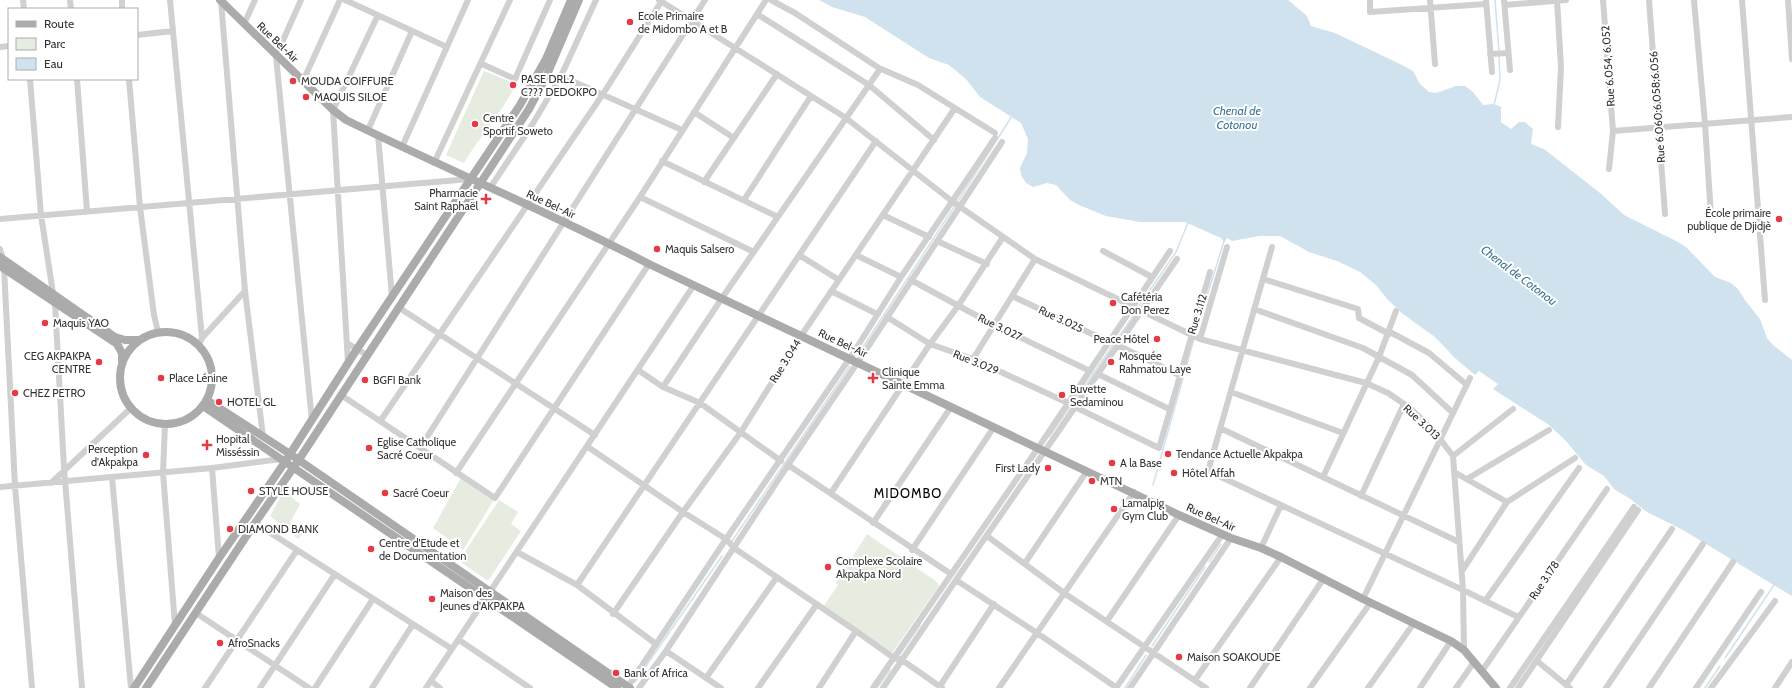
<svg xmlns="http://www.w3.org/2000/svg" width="1792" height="688" viewBox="0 0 1792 688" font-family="Cabin,sans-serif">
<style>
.green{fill:#e6ecdf}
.water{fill:#cfe2ee}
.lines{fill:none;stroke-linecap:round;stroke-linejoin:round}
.stream{stroke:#cfe2ee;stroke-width:1.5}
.minor{stroke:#d0d0d0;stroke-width:6}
.major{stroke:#ababab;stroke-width:8}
.poi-dot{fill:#e63946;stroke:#fff;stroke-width:1.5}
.labels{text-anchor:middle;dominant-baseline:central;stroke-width:4;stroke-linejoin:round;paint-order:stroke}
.poi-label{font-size:11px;fill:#333;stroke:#fff;text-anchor:start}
.street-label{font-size:11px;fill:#333;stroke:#fff}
.water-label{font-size:12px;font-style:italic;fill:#3f7597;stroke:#fff}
.quarter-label{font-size:13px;letter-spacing:1px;fill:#000;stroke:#fff}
</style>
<rect width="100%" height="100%" fill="#fff"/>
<path class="green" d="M484,71L516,84C502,113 480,136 464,163L446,155Z
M461,478L495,498L463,550L433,528Z
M284,491L300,504L290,523L303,533L298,539L270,516Z
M499,500L518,512L511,524L521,531L488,581L459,561Z
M867,534L937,582L939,586L892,653L823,607L838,585L836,583Z"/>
<path class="water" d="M819,0H1288L1307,16L1311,26L1335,33L1402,65L1413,71L1420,84L1429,92L1436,93L1456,86H1465L1473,92L1483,105L1494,104L1501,107V122L1511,129L1519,122H1525L1533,129L1531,144L1544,149L1600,193L1624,215L1678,242L1686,247L1715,277L1731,283L1738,289L1745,300L1760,319L1767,338L1773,345L1792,360V596L1683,530L1647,512L1629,498L1614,489L1604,476L1586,465L1566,441L1549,425L1493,389L1498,384L1479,371L1475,375L1455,358L1435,337L1403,314L1388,300L1376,285L1360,272L1337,261L1309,252L1280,236H1259L1232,241L1227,238L1224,243L1221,238L1185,222H1140L1106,216L1079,205L1070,200L1056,185L1047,183L1033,187L1026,183L1021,175L1020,168L1027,153L1028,139L1021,123L980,97L966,79L949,65L929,58L865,17L832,7Z"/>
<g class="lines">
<path class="stream" d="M1495,0L1499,52
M1494,105L1500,80L1499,56
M958,201L1012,116
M1139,306L1176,252L1188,223
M1195,335L1224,241
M861,350L954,207
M1049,437L1136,312
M1153,485L1194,339
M732,541L850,366
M1209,562L1221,544
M1152,646L1205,567
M898,657L920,625
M1725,658L1774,585
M635,682L722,556
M877,688L890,670
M1125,688L1146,655
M1705,688L1720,666"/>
<path class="minor" d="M23,0L24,9
M70,0L71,9
M122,0V9
M170,0L202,338
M301,0L276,56L312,421
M345,0L447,47
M659,0L846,118L953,202L1035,259L1200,339L1366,383L1388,393L1410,408L1434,431L1453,456L1463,590L1464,650
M771,0L795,13L879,68L918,85L995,133
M1370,0V12L1486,4
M1430,0L1435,64
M1486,0L1492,72
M1504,0L1510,70
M1557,0L1561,67L1558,127
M1603,0L1613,131L1609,169
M1649,0L1665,214
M1694,0L1705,124L1711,216
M1742,0L1765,300
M1788,0L1792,59
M221,1L245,291L263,436
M1505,5L1566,0
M757,14L869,85L934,140
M244,24L255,0
M137,35L173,31
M0,47L9,46
M1490,54L1508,53
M482,64L515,79L550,0
M561,76L682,130
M30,79L41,215L53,293
M77,79L87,211
M129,79L140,207L154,315L158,332
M303,81L340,0
M694,112L734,138
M368,130L412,31
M1613,131L1792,117
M378,135L392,297
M402,147L468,0
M662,161L778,217
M434,163L510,0
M704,182L777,74
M490,188L532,125L561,76L596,0
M640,197L754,252
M744,200L811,96
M883,215L929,237
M0,219L470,179
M937,241L987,264
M1272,247L1208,471L1463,590L1518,617
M0,249L3,259
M1103,251L1152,277
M799,255L839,280
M856,255L901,277
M4,268L15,486L32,688
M1263,279L1358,309L1359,318L1389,334
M911,280L994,325L1090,371
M831,291L877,314
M1012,296L1109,342
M55,303L64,468L82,688
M398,307L595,435
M1254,309L1363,348L1412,375L1453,413
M887,317L930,344L973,359L1068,403
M1390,332L1429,353L1467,385
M1200,339L1227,247
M347,343L367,355
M199,345L202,338L245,291
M1117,345L1179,375
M973,359L1035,259
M348,363L333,110L378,15
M638,370L663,387L700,403L781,461
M1098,374L1169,409
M663,387L722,298L880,69
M1231,392L1343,433
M341,395L495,498L649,264
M1075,407L1159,448L1210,272
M381,420L603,94L661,2
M165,424L163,473L175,625
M1220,428L1459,542
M588,447L683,512L726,539L734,548L856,631L894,658L902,660L942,688
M420,448L705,0
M1453,456L1513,409
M788,465L951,574
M212,468L219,558
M1454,472L1507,502
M456,473L640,197L766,0
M112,477L131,688
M1323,477L1379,357L1396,311
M1467,479L1549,430
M51,483L131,408
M0,487L212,468L281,459
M831,493L930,344L958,306L1003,237
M1361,496L1404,404
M255,523L452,649
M873,523L951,407
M987,536L1064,593L1206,688
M1261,548L1281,505
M912,550L994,427
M517,552L577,585L656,644
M1025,563L1087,471
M1462,571L1507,502L1575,458
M956,580L1037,633L1117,688
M577,585L876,141
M1363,599L1470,378
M1485,601L1579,468
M196,613L309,688
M613,614L683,512L741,432L801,336L955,108
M1107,621L1179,515
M459,640L530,688
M666,651L721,688
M1537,661L1570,688
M1482,671L1607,489
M706,678L777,577
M1195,680L1281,557
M431,681L440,688
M1566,685L1672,529
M940,686L994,604
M205,688L297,550
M260,688L335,574
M315,688L373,599
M372,688L413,624
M426,688L694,285
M627,688L726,539L854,352L901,277L995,138
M639,688L666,651L788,465L862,356L1002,142
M758,688L817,604
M819,688L856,631
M873,688L1038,448L1170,251
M883,688L956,580L1177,259
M999,688L1134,492
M1116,688L1222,535
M1130,688L1231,538
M1250,688L1324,578
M1310,688L1371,602
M1368,688L1414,623
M1420,688L1451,641
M1456,688L1474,662
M1510,688L1634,507
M1518,688L1638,510
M1606,688L1703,544
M1649,688L1733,562
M1696,688L1761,592
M1711,688L1775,601
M1775,688L1792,662"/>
<path class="major" d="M220,0L333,110L346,120C446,169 549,212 649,264L1179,515L1231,538L1261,548L1281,557L1363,599L1451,641L1464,650L1496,688
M0,257L115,337L125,340H140
M0,266L117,344L122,353V361
M120 378a46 46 0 1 1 92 0a46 46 0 1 1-92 0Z
M207,400L290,454L630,688
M203,406L617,688
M134,688L219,558L285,462L357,349L520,105L546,59L571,0
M146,688L255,523L298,461L529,109L546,77L579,0"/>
</g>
<g class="poi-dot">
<circle cx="630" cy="22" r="4"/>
<circle cx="293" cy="81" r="4"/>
<circle cx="513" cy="85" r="4"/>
<circle cx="306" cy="97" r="4"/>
<circle cx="475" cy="124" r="4"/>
<path d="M484 193h4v4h4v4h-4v4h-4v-4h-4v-4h4z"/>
<circle cx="1779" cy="219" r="4"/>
<circle cx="657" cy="249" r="4"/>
<circle cx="1113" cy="303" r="4"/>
<circle cx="45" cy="323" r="4"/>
<circle cx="1157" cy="339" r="4"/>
<circle cx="99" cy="362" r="4"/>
<circle cx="1111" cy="362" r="4"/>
<circle cx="161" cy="378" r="4"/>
<path d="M871 372h4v4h4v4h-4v4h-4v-4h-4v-4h4z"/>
<circle cx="365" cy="380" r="4"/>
<circle cx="15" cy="393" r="4"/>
<circle cx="1062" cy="395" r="4"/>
<circle cx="219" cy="402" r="4"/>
<path d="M205 439h4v4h4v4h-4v4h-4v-4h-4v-4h4z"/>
<circle cx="369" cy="448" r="4"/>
<circle cx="1168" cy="454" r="4"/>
<circle cx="146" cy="455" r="4"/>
<circle cx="1112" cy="463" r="4"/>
<circle cx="1048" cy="468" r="4"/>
<circle cx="1174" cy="473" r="4"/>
<circle cx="1092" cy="481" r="4"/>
<circle cx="251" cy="491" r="4"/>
<circle cx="385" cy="493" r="4"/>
<circle cx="1114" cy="509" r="4"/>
<circle cx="230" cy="529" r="4"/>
<circle cx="371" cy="549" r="4"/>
<circle cx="828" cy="567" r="4"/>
<circle cx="432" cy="599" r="4"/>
<circle cx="220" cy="643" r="4"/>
<circle cx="1179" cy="657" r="4"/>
<circle cx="616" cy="673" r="4"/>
</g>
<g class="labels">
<g class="poi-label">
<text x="638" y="16">Ecole Primaire<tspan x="638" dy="13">de Midombo A et B</tspan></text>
<text x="521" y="79">PASE DRL2<tspan x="521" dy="13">C??? DEDOKPO</tspan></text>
<text x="301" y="81">MOUDA COIFFURE</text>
<text x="314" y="97">MAQUIS SILOE</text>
<text x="483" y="118">Centre<tspan x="483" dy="13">Sportif Soweto</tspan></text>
<text x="478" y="193" text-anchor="end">Pharmacie<tspan x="478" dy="13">Saint Raphaël</tspan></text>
<text x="1771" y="213" text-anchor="end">École primaire<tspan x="1771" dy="13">publique de Djidjè</tspan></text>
<text x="665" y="249">Maquis Salsero</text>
<text x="1121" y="297">Cafétéria<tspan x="1121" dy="13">Don Perez</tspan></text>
<text x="53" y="323">Maquis YAO</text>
<text x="1149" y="339" text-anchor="end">Peace Hôtel</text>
<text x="91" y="356" text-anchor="end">CEG AKPAKPA<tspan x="91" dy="13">CENTRE</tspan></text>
<text x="1119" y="356">Mosquée<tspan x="1119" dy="13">Rahmatou Laye</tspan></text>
<text x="882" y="372">Clinique<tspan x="882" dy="13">Sainte Emma</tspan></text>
<text x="169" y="378">Place Lénine</text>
<text x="373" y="380">BGFI Bank</text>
<text x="1070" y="389">Buvette<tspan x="1070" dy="13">Sedaminou</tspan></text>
<text x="23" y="393">CHEZ PETRO</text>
<text x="227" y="402">HOTEL GL</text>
<text x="216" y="439">Hopital<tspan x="216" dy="13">Misséssin</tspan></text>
<text x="377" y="442">Eglise Catholique<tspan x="377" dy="13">Sacré Coeur</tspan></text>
<text x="138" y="449" text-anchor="end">Perception<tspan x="138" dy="13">d'Akpakpa</tspan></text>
<text x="1176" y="454">Tendance Actuelle Akpakpa</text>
<text x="1120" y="463">A la Base</text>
<text x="1040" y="468" text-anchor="end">First Lady</text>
<text x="1182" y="473">Hôtel Affah</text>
<text x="1100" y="481">MTN</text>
<text x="259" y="491">STYLE HOUSE</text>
<text x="393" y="493">Sacré Coeur</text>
<text x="1122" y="503">Lamalpig<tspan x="1122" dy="13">Gym Club</tspan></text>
<text x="238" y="529">DIAMOND BANK</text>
<text x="379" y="543">Centre d'Etude et<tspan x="379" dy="13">de Documentation</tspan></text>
<text x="836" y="561">Complexe Scolaire<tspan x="836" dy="13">Akpakpa Nord</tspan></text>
<text x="440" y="593">Maison des<tspan x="440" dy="13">Jeunes d'AKPAKPA</tspan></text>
<text x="228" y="643">AfroSnacks</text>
<text x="1187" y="657">Maison SOAKOUDE</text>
<text x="624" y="673">Bank of Africa</text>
</g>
<g class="street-label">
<text transform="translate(278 42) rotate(44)">Rue Bel-Air</text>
<text transform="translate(1608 66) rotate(-94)">Rue 6.054, 6.052</text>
<text transform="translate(1657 107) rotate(-94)">Rue 6.060;6.058;6.056</text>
<text transform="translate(551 204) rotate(25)">Rue Bel-Air</text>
<text transform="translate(1197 314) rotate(-73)">Rue 3.112</text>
<text transform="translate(1061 319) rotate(25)">Rue 3.025</text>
<text transform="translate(1000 327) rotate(26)">Rue 3.027</text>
<text transform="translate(843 343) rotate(25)">Rue Bel-Air</text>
<text transform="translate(785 361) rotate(-58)">Rue 3.044</text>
<text transform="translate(976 362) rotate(22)">Rue 3.029</text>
<text transform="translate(1422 422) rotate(43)">Rue 3.013</text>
<text transform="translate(1211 517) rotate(24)">Rue Bel-Air</text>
<text transform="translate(1544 580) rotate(-56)">Rue 3.178</text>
</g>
<g class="water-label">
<text x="1237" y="110">Chenal de<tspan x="1237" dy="14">Cotonou</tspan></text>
<text transform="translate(1519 275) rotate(37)">Chenal de Cotonou</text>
</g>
<g class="quarter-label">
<text x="908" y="493">MIDOMBO</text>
</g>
</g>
<rect x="8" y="8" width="130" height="72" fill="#ffffff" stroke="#adadad"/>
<rect x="16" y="21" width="20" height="6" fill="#ababab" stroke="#adadad"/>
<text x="44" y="28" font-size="12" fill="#333333">Route</text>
<rect x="16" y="38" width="20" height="12" fill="#e6ecdf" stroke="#adadad"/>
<text x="44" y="48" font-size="12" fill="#333333">Parc</text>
<rect x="16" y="58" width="20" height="12" fill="#cfe2ee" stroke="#adadad"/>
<text x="44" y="68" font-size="12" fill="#333333">Eau</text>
</svg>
